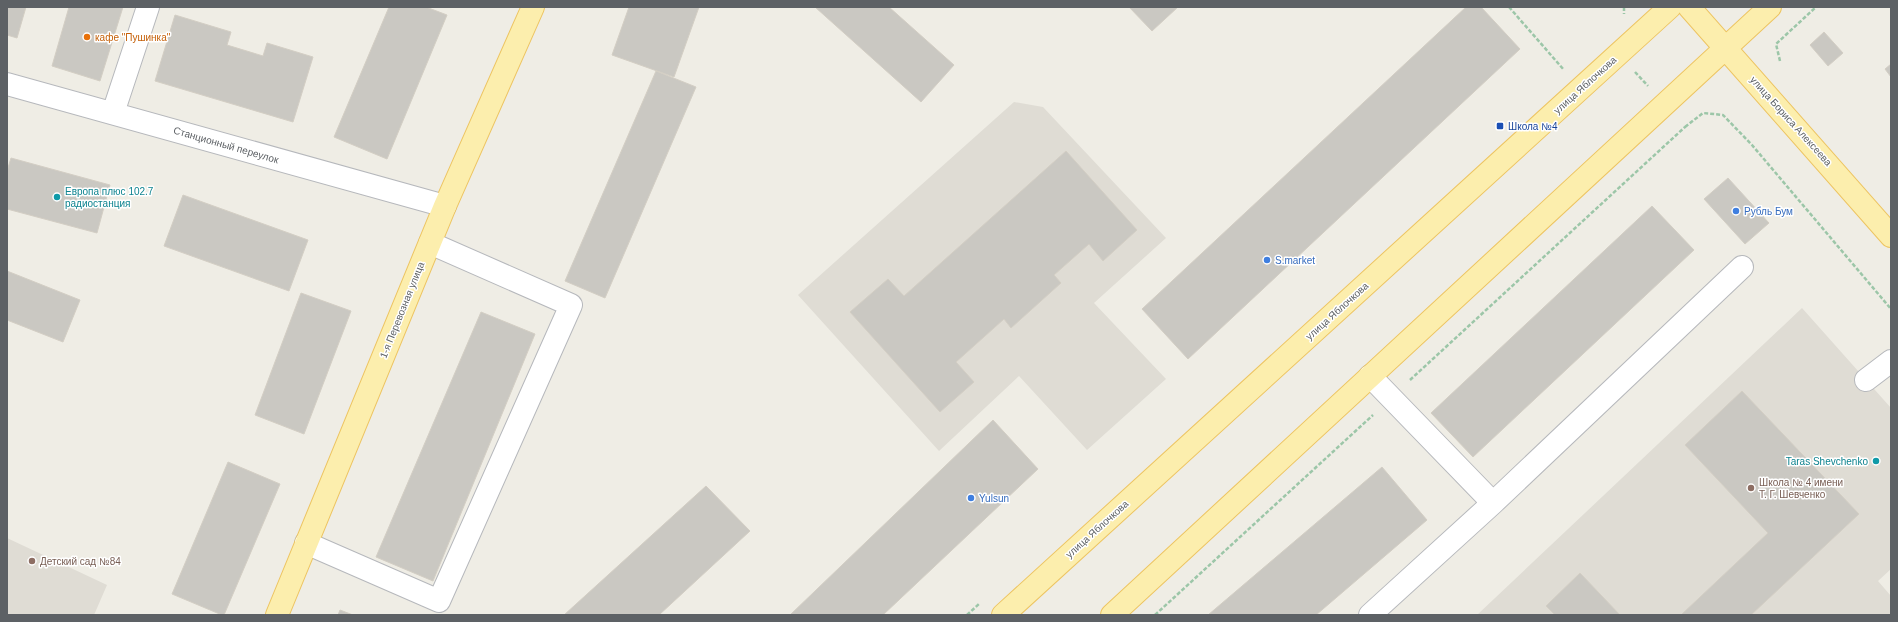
<svg xmlns="http://www.w3.org/2000/svg" width="1898" height="622" viewBox="0 0 1898 622" font-family="Helvetica,sans-serif">
<style>
.education{fill:#dfdcd4}
.building{fill:#cac8c2;stroke:#d3cec4}
.lines{fill:none;stroke-linecap:round;stroke-linejoin:round}
.minor-casing{stroke:#b6b8bc;stroke-width:24}
.major-casing{stroke:#edc461;stroke-width:24}
.path{stroke:#9cc6a8;stroke-width:2.5;stroke-dasharray:4 2;stroke-linecap:butt}
.minor{stroke:#fff;stroke-width:22}
.major{stroke:#fceead;stroke-width:22}
.food-dot{fill:#e8710a;stroke:#fff;stroke-width:1.5}
.transit-dot{fill:#1a4fb4;stroke:#fff;stroke-width:1.5}
.culture-dot{fill:#0f9aa8;stroke:#fff;stroke-width:1.5}
.shop-dot{fill:#3f7fe0;stroke:#fff;stroke-width:1.5}
.education-dot{fill:#8d6e63;stroke:#fff;stroke-width:1.5}
.labels{text-anchor:middle;dominant-baseline:central;stroke-width:3;stroke-linejoin:round;paint-order:stroke}
.food-label{font-size:10px;fill:#c56008;stroke:#fff;text-anchor:start}
.street-label{font-size:10px;fill:#5d6165;stroke:#fff}
.transit-label{font-size:10px;fill:#164399;stroke:#fff;text-anchor:start}
.culture-label{font-size:10px;fill:#0d838f;stroke:#fff;text-anchor:start}
.shop-label{font-size:10px;fill:#366cbe;stroke:#fff;text-anchor:start}
.education-label{font-size:10px;fill:#785e54;stroke:#fff;text-anchor:start}
</style>
<rect width="100%" height="100%" fill="#efede5"/>
<path class="education" d="M1014,102L1043,107L1166,238L1094,303L1166,379L1087,450L1019,376L939,451L798,295Z
M1802,308L1891,408V569L1878,581L1891,596V615H1477Z
M7,538L107,585L94,615H7Z"/>
<path class="building" d="M7,7H26L17,38L7,35Z
M69,7H123L100,81L52,66Z
M389,7H426L447,15L387,159L334,137Z
M629,7H699L674,77L612,55Z
M815,7H889L954,65L921,102Z
M1129,7H1178L1152,31Z
M1466,7H1481L1520,49L1188,359L1142,309Z
M175,15L231,32L227,45L263,56L267,43L313,57L293,122L155,81Z
M1824,32L1843,53L1828,66L1810,45Z
M1891,64V77L1885,69Z
M656,71L696,87L605,298L565,281Z
M1066,151L1137,230L1103,261L1089,244L1054,275L1061,283L1011,328L1004,319L956,362L974,382L940,412L850,312L888,279L904,296Z
M11,158L110,185L97,233L7,209V171Z
M1728,178L1769,223L1745,244L1704,199Z
M183,195L308,240L289,291L164,246Z
M1652,206L1694,250L1473,457L1431,413Z
M7,271L80,300L63,342L7,320Z
M301,293L351,311L304,434L255,415Z
M481,312L535,334L433,581L376,557Z
M1742,391L1859,514L1751,615H1681L1768,533L1685,445Z
M993,420L1038,469L883,615H790Z
M228,462L280,484L224,615H222L172,594Z
M1382,467L1427,520L1316,615H1208Z
M706,486L750,531L659,615H564Z
M1580,573L1620,615H1555L1546,606Z
M340,610L353,615H338Z"/>
<g class="lines">
<g class="minor-casing">
<path id="minor" d="M7,84L445,206
M113,113L148,7
M1370,376L1493,503
M1866,380L1891,361
M306,543L439,601L571,305L430,243
M1370,615L1493,503L1742,267"/>
</g>
<g class="major-casing">
<path id="major" d="M1689,7L1891,236
M277,615L445,206L533,7
M1003,615L1670,7
M1112,615L1770,7"/>
</g>
<path class="path" d="M1509,7L1564,70
M1624,7V14
M1780,61L1776,44L1816,7
M1635,72L1648,86
M1685,127L1703,113L1723,115L1752,145L1891,309
M1410,380L1685,127
M967,615L980,603
M1155,615L1373,415"/>
<use href="#minor" class="minor"/>
<use href="#major" class="major"/>
</g>
<circle class="food-dot" cx="87" cy="37" r="4"/>
<rect class="transit-dot" x="1496" y="122" width="8" height="8" rx="2"/>
<g class="culture-dot">
<circle cx="57" cy="197" r="4"/>
<circle cx="1876" cy="461" r="4"/>
</g>
<g class="shop-dot">
<circle cx="1736" cy="211" r="4"/>
<circle cx="1267" cy="260" r="4"/>
<circle cx="971" cy="498" r="4"/>
</g>
<g class="education-dot">
<circle cx="1751" cy="488" r="4"/>
<circle cx="32" cy="561" r="4"/>
</g>
<g class="labels">
<g class="food-label">
<text x="95" y="37">кафе "Пушинка"</text>
</g>
<g class="street-label">
<text transform="translate(1585 85) rotate(-42)">улица Яблочкова</text>
<text transform="translate(1791 121) rotate(48)">улица Бориса Алексеева</text>
<text transform="translate(226 145) rotate(16)">Станционный переулок</text>
<text transform="translate(402 310) rotate(-68)">1-я Перевозная улица</text>
<text transform="translate(1337 311) rotate(-42)">улица Яблочкова</text>
<text transform="translate(1097 529) rotate(-42)">улица Яблочкова</text>
</g>
<g class="transit-label">
<text x="1508" y="126">Школа №4</text>
</g>
<g class="culture-label">
<text x="65" y="191">Европа плюс 102.7<tspan x="65" dy="12">радиостанция</tspan></text>
<text x="1868" y="461" text-anchor="end">Taras Shevchenko</text>
</g>
<g class="shop-label">
<text x="1744" y="211">Рубль Бум</text>
<text x="1275" y="260">S.market</text>
<text x="979" y="498">Yulsun</text>
</g>
<g class="education-label">
<text x="1759" y="482">Школа № 4 имени<tspan x="1759" dy="12">Т. Г. Шевченко</tspan></text>
<text x="40" y="561">Детский сад №84</text>
</g>
</g>
<rect width="1898" height="622" fill="none" stroke="#5d6165" stroke-width="16"/>
</svg>
